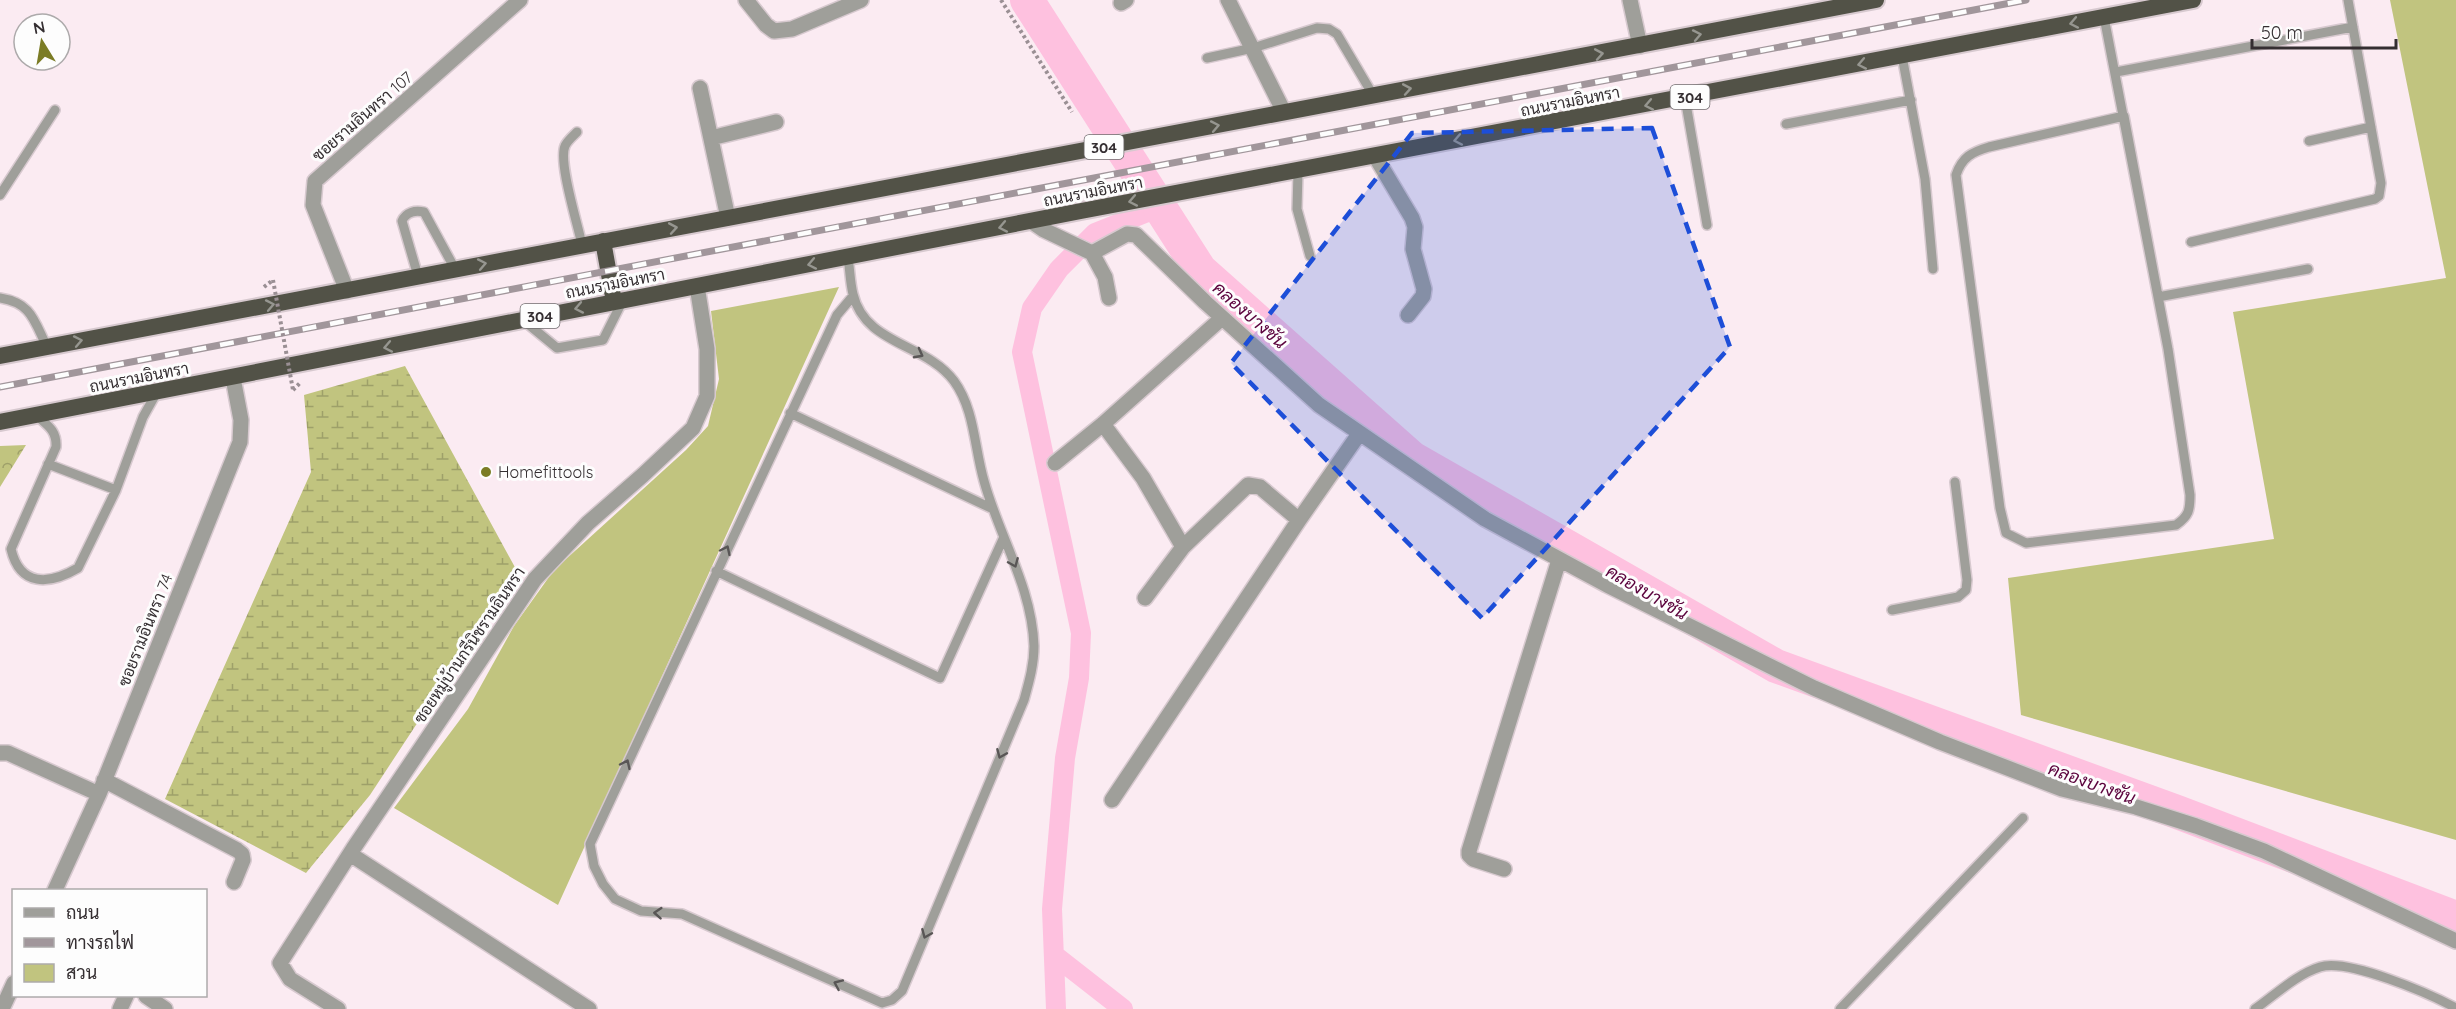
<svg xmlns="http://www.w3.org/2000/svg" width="2456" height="1009" viewBox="0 0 2456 1009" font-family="Quicksand,Sarabun,sans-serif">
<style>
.green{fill:#c1c47f}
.forest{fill:url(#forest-crowns)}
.wetland{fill:url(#wetland-marsh)}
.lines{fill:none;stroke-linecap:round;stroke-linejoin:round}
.canal{stroke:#fec1df;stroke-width:20}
.river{stroke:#fec1df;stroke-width:34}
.service-casing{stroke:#d7c9cf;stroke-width:12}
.minor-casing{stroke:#d7c9cf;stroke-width:18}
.tertiary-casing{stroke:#d7c9cf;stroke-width:18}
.trunk-casing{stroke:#d7c9cf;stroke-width:20}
.path{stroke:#9a8f94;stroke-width:4;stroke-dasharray:3 3;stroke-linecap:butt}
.service{stroke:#9f9f9a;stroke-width:9}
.minor{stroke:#9f9f9a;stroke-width:15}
.tertiary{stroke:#9f9f9a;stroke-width:15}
.trunk{stroke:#525247;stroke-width:16}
.rail-casing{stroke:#a1969b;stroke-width:7}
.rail{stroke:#fdfdfd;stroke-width:4.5;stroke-dasharray:14;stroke-linecap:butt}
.path-bridge{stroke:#9a8f94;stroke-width:4;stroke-dasharray:3 3;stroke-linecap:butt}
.oneway{stroke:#969690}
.oneway2{stroke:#595656}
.marked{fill:#1d4ed8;fill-opacity:0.2;stroke:#1d4ed8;stroke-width:4.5;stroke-dasharray:12 8;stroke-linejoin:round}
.poi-dot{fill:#7b7c25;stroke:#fdfdfd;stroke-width:2}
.labels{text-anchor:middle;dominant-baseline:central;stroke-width:6;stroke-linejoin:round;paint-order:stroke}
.shield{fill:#fdfdfd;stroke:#706c6e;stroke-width:1.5}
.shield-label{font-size:15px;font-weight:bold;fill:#342e31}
.street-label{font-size:16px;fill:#342e31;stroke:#fdfdfd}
.poi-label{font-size:16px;fill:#342e31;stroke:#fdfdfd;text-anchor:start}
.water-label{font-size:18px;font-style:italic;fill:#5b033d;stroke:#fdfdfd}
</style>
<defs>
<pattern id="forest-crowns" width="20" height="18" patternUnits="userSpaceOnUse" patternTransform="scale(1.5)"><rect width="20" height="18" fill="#c1c47f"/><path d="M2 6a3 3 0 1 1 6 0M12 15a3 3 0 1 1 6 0" fill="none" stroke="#9ea069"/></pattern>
<pattern id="wetland-marsh" width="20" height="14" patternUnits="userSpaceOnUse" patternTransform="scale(1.5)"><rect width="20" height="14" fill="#c1c47f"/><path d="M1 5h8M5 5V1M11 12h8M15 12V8" fill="none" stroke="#9ea069"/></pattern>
</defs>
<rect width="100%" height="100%" fill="#fbebf2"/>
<path class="green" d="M2390,0H2456V840L2021,715L2008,578L2274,539L2233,312L2446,278Z
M839,287L558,905L394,808L468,709L514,626L554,570L686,450L708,426L719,379L711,311Z"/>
<path class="forest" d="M26,445L0,487V446Z"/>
<path class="wetland" d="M405,366L517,571L370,795L306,873L165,799L311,472L304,395Z"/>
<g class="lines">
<path class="canal" d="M1054,955L1123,1009
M1056,1009L1052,909L1065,758L1079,678L1081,633L1022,352L1032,308L1059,269L1095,233L1160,207"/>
<path class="river" d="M1027,0L1200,270L1412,458L1776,666L2177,812L2456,918"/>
<g class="service-casing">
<path id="service" d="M2104,17L2168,349L2124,116L1989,147C1972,152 1962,157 1956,175L2000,508L2006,533L2026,543L2176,525C2189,516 2190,510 2190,495L2168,349
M1902,56L1925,179L1933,269
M1207,58L1253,48L1317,28L1329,29L1337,34L1373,95
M2116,72L2353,27
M1685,98L1707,225
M1786,124L1911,100
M577,132C573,136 567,141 565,146C558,162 578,225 582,245
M2309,141L2371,127
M1298,172L1297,209L1310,256
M0,195L55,110
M2191,242L2375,199L2379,196L2381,183L2348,0
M848,258C850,270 850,282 853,294C865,345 926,343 954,381C975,410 974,447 984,481C999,536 1032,587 1034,646C1034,665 1029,682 1024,700L902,991L892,1000L882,1003L682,914L641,911L615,899L603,884L594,866L590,844L837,315L853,296
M418,276L402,221C406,212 415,210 424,212L455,269
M2158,297L2308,269
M0,298C32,303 34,321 47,347
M523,320L557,348L603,340L623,300
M790,413L993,509
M36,415C47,425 57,430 56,447L11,549C20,587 49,585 78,568L116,490L143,417L157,392
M48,464L116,490
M716,571L940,678L1003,539
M1892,610L1958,597L1966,590L1967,580L1955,482
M1840,1009L2023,818
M2255,1009C2275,995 2297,974 2320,967C2348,958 2430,994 2456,1008"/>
</g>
<g class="minor-casing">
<path id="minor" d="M746,0L766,25L774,31L792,29L861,0
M1228,0L1284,112
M1121,3L1126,0
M700,88L728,218
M711,138L776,122
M1375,156L1412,218L1415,227L1413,249L1424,289L1423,296L1408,315
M1031,221L1044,230L1092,253L1127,234L1136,235L1205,302L1319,405L1485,519L1607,585L1814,688L1940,742L2062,789L2136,807L2196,826L2264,851L2456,941
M1092,253L1105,277L1109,298
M347,291L313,205L315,181L520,0
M1103,424L1143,478L1183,547L1145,598
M1055,463L1103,424L1222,318
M1183,547L1248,485L1260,487L1299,520
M0,753H8L99,794
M104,780L237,850L242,854L243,860L234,882
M1112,800L1299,520L1359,434
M350,854L589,1009
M1504,869L1473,859L1469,855V851L1559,560
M55,890L99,794L240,442L241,420L233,378
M146,996L165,1009
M2,1009L14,983
M120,1009L126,996
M338,1009L290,979L280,963L353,849L535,579L588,523L643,475L693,428L707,396V349L697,286"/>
</g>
<g class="tertiary-casing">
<path id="tertiary" d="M1630,0L1640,46"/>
</g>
<g class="trunk-casing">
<path id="trunk" d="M603,241L614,302
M0,356L1876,0
M0,422L1081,211L2193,0"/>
</g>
<path class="path" d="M1001,0L1072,112
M264,287L273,280
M293,390L301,382"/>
<use href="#service" class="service"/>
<use href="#minor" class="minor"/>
<use href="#tertiary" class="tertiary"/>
<use href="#trunk" class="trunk"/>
<g class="rail-casing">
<path id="rail" d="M0,387L2026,0"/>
</g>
<use href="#rail" class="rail"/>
<path class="path-bridge" d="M273,280L293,390"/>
</g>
<defs><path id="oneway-chevron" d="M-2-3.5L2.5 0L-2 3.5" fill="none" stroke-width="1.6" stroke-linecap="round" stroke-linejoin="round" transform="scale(1.5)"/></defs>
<g class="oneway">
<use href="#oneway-chevron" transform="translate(2074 23) rotate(169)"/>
<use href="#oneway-chevron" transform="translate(1697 35) rotate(-11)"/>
<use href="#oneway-chevron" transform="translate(1599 54) rotate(-10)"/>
<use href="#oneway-chevron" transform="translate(1862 64) rotate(169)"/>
<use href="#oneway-chevron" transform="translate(1407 89) rotate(-10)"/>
<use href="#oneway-chevron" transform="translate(1649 105) rotate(169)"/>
<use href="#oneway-chevron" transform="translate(1215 126) rotate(-11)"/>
<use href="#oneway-chevron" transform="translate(1458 140) rotate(169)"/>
<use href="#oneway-chevron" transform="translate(1133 201) rotate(169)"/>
<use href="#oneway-chevron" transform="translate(1003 227) rotate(169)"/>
<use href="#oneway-chevron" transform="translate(673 228) rotate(-10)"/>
<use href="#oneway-chevron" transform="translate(482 264) rotate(-11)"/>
<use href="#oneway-chevron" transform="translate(812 264) rotate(169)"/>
<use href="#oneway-chevron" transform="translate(270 305) rotate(-11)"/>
<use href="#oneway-chevron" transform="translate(579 308) rotate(169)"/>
<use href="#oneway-chevron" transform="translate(78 341) rotate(-11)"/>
<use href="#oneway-chevron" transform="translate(388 347) rotate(169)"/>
</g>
<g class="oneway2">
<use href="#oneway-chevron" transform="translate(919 354) rotate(28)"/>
<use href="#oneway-chevron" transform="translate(726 550) rotate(-65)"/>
<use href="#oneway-chevron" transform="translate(1014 563) rotate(67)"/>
<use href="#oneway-chevron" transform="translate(1001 754) rotate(113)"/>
<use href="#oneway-chevron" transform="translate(626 764) rotate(-65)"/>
<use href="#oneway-chevron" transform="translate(658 913) rotate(-176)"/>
<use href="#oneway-chevron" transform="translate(926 934) rotate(113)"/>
<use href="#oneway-chevron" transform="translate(838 984) rotate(-156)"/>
</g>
<path class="marked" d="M1652,128L1730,347L1482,618L1231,363L1412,133Z"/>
<circle class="poi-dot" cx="486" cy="472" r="6"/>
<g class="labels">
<g class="shield">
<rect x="1670.5" y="85" width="39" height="24" rx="4.5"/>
<rect x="1084.5" y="135" width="39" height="24" rx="4.5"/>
<rect x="520.5" y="304" width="39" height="24" rx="4.5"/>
</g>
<g class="shield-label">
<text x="1690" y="97">304</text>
<text x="1104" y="147">304</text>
<text x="540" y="316">304</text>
</g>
<g class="street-label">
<text transform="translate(1570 101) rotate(-11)">ถนนรามอินทรา</text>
<text transform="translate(362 116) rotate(-41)">ซอยรามอินทรา 107</text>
<text transform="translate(1093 191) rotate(-11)">ถนนรามอินทรา</text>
<text transform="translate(615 283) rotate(-11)">ถนนรามอินทรา</text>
<text transform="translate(139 377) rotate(-11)">ถนนรามอินทรา</text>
<text transform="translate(145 630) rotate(-68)">ซอยรามอินทรา 74</text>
<text transform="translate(469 645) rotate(-56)">ซอยหมู่บ้านกรีนิชรามอินทรา</text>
</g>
<g class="poi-label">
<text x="498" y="472">Homefittools</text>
</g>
<g class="water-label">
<text transform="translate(1250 315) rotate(41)">คลองบางชัน</text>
<text transform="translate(1647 592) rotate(30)">คลองบางชัน</text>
<text transform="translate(2092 783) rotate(20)">คลองบางชัน</text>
</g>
</g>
<rect x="12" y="889" width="195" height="108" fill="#fdfdfd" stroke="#adaaab" stroke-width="1.5"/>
<rect x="24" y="908" width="30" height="9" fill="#9f9f9a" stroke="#adaaab" stroke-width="1.5"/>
<text x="66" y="919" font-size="18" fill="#342e31">ถนน</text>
<rect x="24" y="938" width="30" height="9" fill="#a1969b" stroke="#adaaab" stroke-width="1.5"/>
<text x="66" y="949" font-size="18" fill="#342e31">ทางรถไฟ</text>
<rect x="24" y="964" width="30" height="18" fill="#c1c47f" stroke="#adaaab" stroke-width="1.5"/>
<text x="66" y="979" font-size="18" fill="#342e31">สวน</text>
<g transform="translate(42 42) rotate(349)"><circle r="28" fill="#fdfdfd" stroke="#adaaab" stroke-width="1.5"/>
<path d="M0-4.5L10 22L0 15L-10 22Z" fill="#7b7c25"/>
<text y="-9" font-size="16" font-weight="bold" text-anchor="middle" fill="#342e31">N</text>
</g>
<path d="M2252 39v9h144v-9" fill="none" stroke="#342e31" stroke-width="3"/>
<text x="2261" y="39" font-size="18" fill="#342e31" stroke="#fdfdfd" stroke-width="4.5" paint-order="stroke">50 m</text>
</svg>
